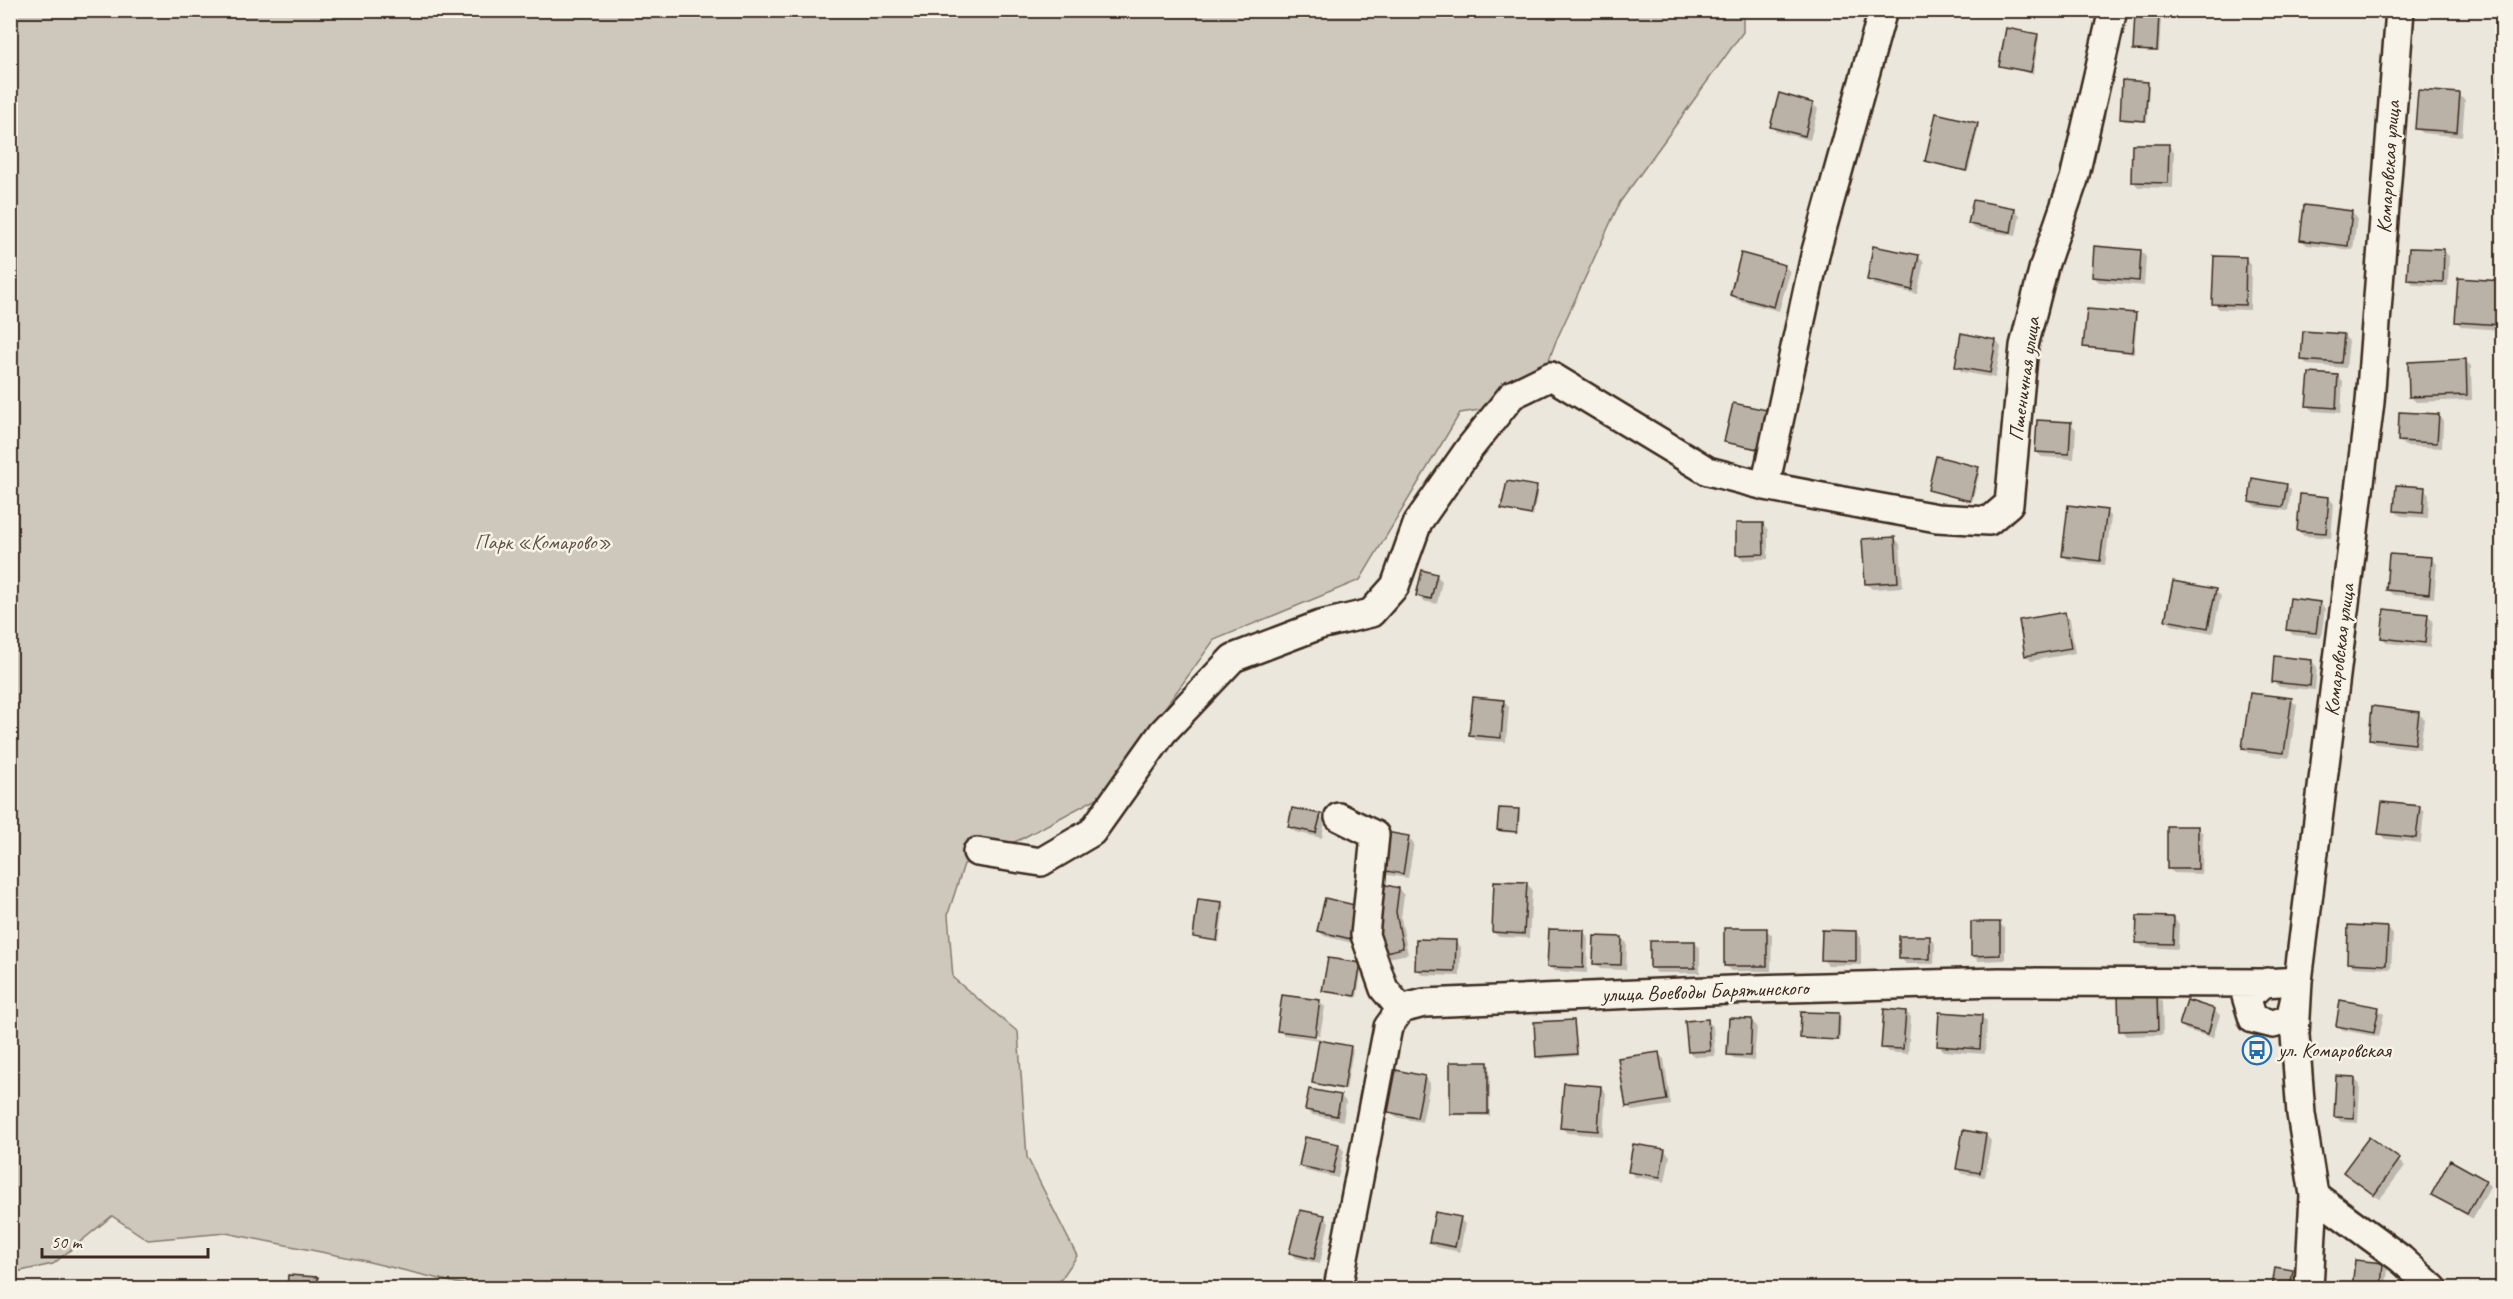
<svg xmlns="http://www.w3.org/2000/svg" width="2513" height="1299" viewBox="0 0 2513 1299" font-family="Caveat,sans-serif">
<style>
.green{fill:#cec8bc;stroke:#84796d;stroke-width:1.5}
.shadow{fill:#0003}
.building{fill:#bab2a7;stroke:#3b2a1e;stroke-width:1.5}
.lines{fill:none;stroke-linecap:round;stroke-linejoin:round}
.minor-casing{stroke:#3b2a1e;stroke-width:32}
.minor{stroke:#f7f3e8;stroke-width:27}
.labels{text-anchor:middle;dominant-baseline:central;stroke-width:5;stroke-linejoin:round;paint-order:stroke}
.street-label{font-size:21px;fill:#3b2a1e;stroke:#f7f3e8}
.park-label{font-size:21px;fill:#605246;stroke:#f7f3e8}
.poi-label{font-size:21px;fill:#3b2a1e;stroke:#f7f3e8;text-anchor:start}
</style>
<rect width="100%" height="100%" fill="#ece7dc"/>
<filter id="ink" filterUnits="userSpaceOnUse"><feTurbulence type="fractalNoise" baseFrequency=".0167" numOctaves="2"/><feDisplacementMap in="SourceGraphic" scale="12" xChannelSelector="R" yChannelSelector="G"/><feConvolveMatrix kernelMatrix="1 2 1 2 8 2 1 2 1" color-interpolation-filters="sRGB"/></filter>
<g filter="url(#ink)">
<path class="green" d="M11,11H1743V32L1620,202L1556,341L1533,402L1460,413L1360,580L1214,640L1101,796L1021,839L964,864L948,914L953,978L1018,1032L1027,1157L1077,1256L1055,1288H477L361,1260L226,1233L148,1240L112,1216L53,1264L11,1273Z"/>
<path class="shadow" d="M2159,15L2161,18L2159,52L2137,51L2135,49Z
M2037,35L2039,37L2033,74L2000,66Z
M2147,83L2149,85L2147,122L2124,121L2121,118Z
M2459,95L2465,100L2462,137L2422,133L2417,128Z
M1813,104L1818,109L1810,140L1777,132L1772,127Z
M1977,124L1979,126L1968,172L1926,161Z
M2168,146L2174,151L2173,188L2138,187L2133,181Z
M2014,209L2020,215L2016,236L1975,229L1970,224Z
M2351,212L2357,218L2353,250L2307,245L2302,240Z
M2141,251L2146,257L2144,286L2099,282L2093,276Z
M2444,251L2449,256L2448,286L2414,285L2408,279Z
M1918,257L1924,262L1917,294L1874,285L1868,280Z
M2246,259L2251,264L2250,310L2219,309L2214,303Z
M1785,266L1790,272L1779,311L1737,300L1732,295Z
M2460,280L2502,283V330L2462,327L2456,321Z
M2135,315L2137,317L2134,354L2085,347Z
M2343,335L2349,341L2346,368L2308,365L2302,359Z
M1996,341L2001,347L1995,378L1962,372L1956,367Z
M2465,361L2471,366L2472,400L2416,402L2411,397Z
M2337,377L2343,382L2341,413L2313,411L2308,405Z
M1766,412L1768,414L1760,451L1726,441Z
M2438,416L2443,421L2442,448L2405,446L2399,441Z
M2071,424L2076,429L2074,459L2042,457L2036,452Z
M1978,469L1980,471L1972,502L1929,489Z
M2286,485L2291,490L2288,511L2256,507L2250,501Z
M1536,488L1538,490L1533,516L1503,509Z
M2424,489L2429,494L2428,518L2401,516L2395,511Z
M2329,498L2334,504L2331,538L2304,536L2298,530Z
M2106,512L2111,517L2105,565L2069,561L2063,555Z
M1762,524L1768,530V559L1743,560L1738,554Z
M1895,538L1900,544L1903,587L1872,589L1866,583Z
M2431,559L2437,564L2434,598L2393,595L2388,590Z
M1436,575L1442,581L1437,604L1423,601L1417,595Z
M2215,591L2221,596L2213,633L2172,625L2166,619Z
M2320,603L2325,609L2321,638L2293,635L2288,629Z
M2064,614L2070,619L2075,653L2031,661L2026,655Z
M2427,615L2433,620L2430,648L2388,643L2382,638Z
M2312,661L2317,667L2315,690L2279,687L2274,681Z
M2291,700L2297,705L2289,758L2249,753L2244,747Z
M1503,701L1509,707L1506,742L1476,740L1471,735Z
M2418,713L2424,719L2420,749L2376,744L2370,738Z
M2419,807L2424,812L2421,843L2385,839L2380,834Z
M1518,811L1520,813L1519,833L1501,832L1499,829Z
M1320,816L1325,821L1322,838L1295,832L1289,826Z
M2197,828L2203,833L2202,874L2174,873L2168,868Z
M1408,838L1414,843L1408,878L1387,875L1382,870Z
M1526,883L1532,889L1529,938L1499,937L1493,932Z
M1398,889L1404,895L1401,918L1408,954L1388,958L1383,952Z
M1326,900L1360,945L1324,936L1319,931Z
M1221,903L1224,906L1219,942L1197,939L1194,936Z
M2174,919L2179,924L2178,949L2143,947L2137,942Z
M1999,923L2005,929V960L1978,961L1973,955Z
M2388,929L2393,934L2391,969L2354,967L2348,962Z
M1766,930L1772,935L1771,971H1731L1726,966Z
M1583,931L1588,937L1587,973L1554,971L1549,966Z
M1856,932L1861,938V965H1828L1823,960Z
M1621,938L1627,943L1626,970L1600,969L1595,963Z
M1929,938L1935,943L1934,964H1906L1901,958Z
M1455,941L1461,947L1460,976L1422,975L1417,969Z
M1694,942L1700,948V973H1657L1652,967Z
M1360,965L1362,967L1357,998L1324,990Z
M2156,996L2162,1002L2163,1035L2126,1036L2121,1030Z
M1319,1002L1325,1007L1320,1035L1283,1030V1033L1320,1038V1040L1284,1035L1279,1030Z
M2378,1009L2384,1014L2379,1037L2343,1030L2337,1025Z
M2214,1010L2220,1015L2213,1038L2186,1030L2181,1025Z
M1906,1012L1911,1017L1908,1054L1888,1052L1883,1047Z
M1838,1015L1841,1017L1840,1041L1801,1038Z
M1981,1017L1987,1022L1985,1054L1944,1051L1939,1046Z
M1574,1021L1578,1056L1540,1059L1537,1056Z
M1707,1021L1713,1026L1715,1056L1695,1057L1689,1052Z
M1751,1021L1757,1026L1754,1061L1734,1059L1728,1054Z
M1351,1048L1353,1050L1346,1090L1315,1085L1313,1083Z
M1658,1054L1664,1059L1671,1105L1633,1111L1627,1106Z
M1488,1064L1490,1066V1116L1453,1115L1451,1113Z
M1424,1077L1430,1083L1422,1122L1395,1117L1390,1112Z
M2355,1078L2360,1084L2358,1123L2341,1122L2336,1117Z
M1601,1087L1606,1093L1603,1136L1567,1133L1562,1128Z
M1341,1096L1346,1102L1343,1121L1312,1115L1307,1110Z
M1986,1135L1991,1141L1985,1177L1963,1174L1958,1169Z
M2369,1139L2405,1166L2380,1199L2345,1172Z
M1339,1145L1344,1151L1338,1178L1306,1171L1301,1166Z
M1664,1150L1670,1156L1665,1182L1635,1177L1630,1171Z
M2485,1181L2490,1186L2473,1219L2433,1195Z
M1324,1217L1329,1222L1320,1264L1296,1258L1291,1253Z
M1460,1219L1465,1224L1460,1252L1436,1247L1431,1241Z
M2356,1262L2382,1264L2388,1270L2386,1288H2354Z
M2276,1269L2294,1274L2292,1288H2273Z
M290,1276L317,1279L322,1284V1288H289Z"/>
<path class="building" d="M2135,13L2159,14L2157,51L2133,50Z
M2006,28L2038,34L2031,72L1999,66Z
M2122,80L2148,82L2145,121L2120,119Z
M2418,90L2460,93L2457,132L2415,129Z
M1779,93L1813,103L1805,136L1770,127Z
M1936,113L1978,123L1966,171L1925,161Z
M2132,144H2169L2168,183L2131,182Z
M1973,200L2015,208L2011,232L1968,224Z
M2304,205L2352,211L2348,246L2300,240Z
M1873,246L1919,255L1912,290L1867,280Z
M2094,246L2141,250L2139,281L2092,277Z
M2409,248L2444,249L2443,282L2407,280Z
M1741,253L1785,265L1774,307L1730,295Z
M2214,256L2246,257L2245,305L2212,304Z
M2458,278L2502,281V325L2455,322Z
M2087,309L2136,313L2132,352L2083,347Z
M2303,331L2344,334L2341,363L2301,360Z
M1961,333L1996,340L1990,373L1955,367Z
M2466,359L2467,395L2409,397L2408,362Z
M2309,373L2338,375L2336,408L2306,406Z
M1733,403L1767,410L1758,449L1724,442Z
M2399,412L2439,414L2437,443L2398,441Z
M2037,420L2071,422L2069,454L2035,452Z
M1936,456L1979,467L1970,501L1928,490Z
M2252,478L2287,484L2283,507L2249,502Z
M1507,481L1537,486L1531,515L1501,509Z
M2396,485L2425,487L2423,513L2394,511Z
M2300,494L2329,497L2326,533L2297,531Z
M2068,505L2107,510L2100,561L2062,556Z
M1736,523H1763L1764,554L1736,555Z
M1895,537L1898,582L1865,584L1862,539Z
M2389,554L2432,557L2429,594L2386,590Z
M1422,570L1437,574L1431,599L1416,596Z
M2173,581L2216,589L2208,628L2165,620Z
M2290,598L2320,602L2316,633L2286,630Z
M2384,609L2428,614L2425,643L2381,638Z
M2065,612L2071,648L2025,656L2019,620Z
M2274,656L2312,660L2310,686L2272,682Z
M2250,693L2292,698L2284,753L2242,748Z
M1473,697L1504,700L1501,738L1469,735Z
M2372,706L2419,712L2415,744L2369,739Z
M2382,802L2420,806L2416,838L2378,834Z
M1292,808L1321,814L1316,833L1288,827Z
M1499,808L1519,809L1517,832L1497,830Z
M2167,826H2198V869H2167Z
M1386,832L1409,836L1403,874L1380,870Z
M1494,881L1527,882L1524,934L1492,932Z
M1378,883L1399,888L1396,912L1403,948L1381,953L1373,912Z
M1325,898L1363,907L1355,940L1317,931Z
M1198,899L1222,902L1217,941L1193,937Z
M2137,916L2174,917L2173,944L2136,943Z
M1971,922H2000V955L1971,956Z
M2348,925L2388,927L2386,965L2347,963Z
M1724,928H1767V966H1724Z
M1549,929L1584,930L1583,968L1547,967Z
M1822,930L1856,931V961L1821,960Z
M1594,936L1622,937L1621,965L1593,964Z
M1899,936H1930V959H1899Z
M1416,939L1456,940L1455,971L1415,970Z
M1650,941H1695V968H1650Z
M1328,958L1361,963L1355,996L1322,991Z
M1282,995L1320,1000L1315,1036L1277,1031Z
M2157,995L2158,1030L2119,1031L2118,996Z
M2187,1000L2215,1009L2208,1034L2179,1025Z
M2340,1000L2379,1007L2374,1033L2336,1026Z
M1884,1009L1906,1011L1903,1049L1881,1048Z
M1801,1012L1839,1013L1838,1040L1800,1038Z
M1939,1012L1982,1015L1980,1049L1937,1046Z
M1729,1018L1752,1019L1750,1056L1727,1055Z
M1708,1019L1710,1051L1688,1052L1685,1021Z
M1574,1020L1577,1054L1536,1057L1534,1022Z
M1319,1040L1351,1046L1344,1089L1312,1083Z
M1659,1052L1667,1100L1626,1107L1618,1058Z
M1450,1062H1488V1114H1450Z
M1396,1070L1425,1076L1417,1118L1388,1112Z
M2336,1076L2355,1077L2354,1118L2334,1117Z
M1564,1083L1601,1086L1598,1131L1560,1128Z
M1309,1089L1341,1095L1337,1116L1305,1110Z
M1963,1130L1986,1134L1980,1173L1956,1169Z
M1305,1137L1339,1144L1333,1173L1299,1166Z
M2369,1137L2400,1159L2374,1195L2343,1172Z
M1633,1144L1665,1149L1660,1177L1628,1172Z
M2450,1160L2486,1180L2467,1214L2431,1195Z
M1300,1210L1325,1215L1314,1259L1289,1253Z
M1435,1212L1461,1217L1455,1247L1429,1242Z
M2355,1260L2383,1263L2381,1288H2352Z
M2275,1267L2293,1270L2290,1288H2272Z
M288,1275L318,1277L317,1288H287Z"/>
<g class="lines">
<g class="minor-casing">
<path id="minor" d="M1765,486L1816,251L1883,10
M1339,817L1375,835L1365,935L1384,989L1401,1009
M977,852L1041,862L1092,832L1163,732L1233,658L1320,625L1371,613L1395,586L1418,522L1469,449L1512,395L1551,376L1708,471L1765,486L1843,501L1937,518L1989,521L2009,504L2024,346L2044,266L2074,179L2113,10
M2267,982L2246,996L2253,1019L2273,1024L2290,1019L2295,997
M2314,1195L2401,1259L2433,1288
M1338,1288L1388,1027L1401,1009L1424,1003L1755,989L1999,982L2262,983L2298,981
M2309,1288L2314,1195L2301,1114L2295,1035L2298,981L2370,402L2400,10"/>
</g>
<use href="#minor" class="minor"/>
</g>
</g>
<defs>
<g id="bus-ring" transform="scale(1.5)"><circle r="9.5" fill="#f7f3e8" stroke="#1f6fb2" stroke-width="1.5"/><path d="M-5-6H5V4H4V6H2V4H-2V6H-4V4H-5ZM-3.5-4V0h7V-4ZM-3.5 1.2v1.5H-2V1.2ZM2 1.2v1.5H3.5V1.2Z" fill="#1f6fb2"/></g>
</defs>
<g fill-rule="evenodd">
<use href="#bus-ring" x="2257" y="1050"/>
</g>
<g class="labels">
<g class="street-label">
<text transform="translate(2388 167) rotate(-86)">Комаровская улица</text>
<text transform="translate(2024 379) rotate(-82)">Пшеничная улица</text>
<text transform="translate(2339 650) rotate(-83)">Комаровская улица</text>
<text transform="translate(1705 991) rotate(-2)">улица Воеводы Барятинского</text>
</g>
<g class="park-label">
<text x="543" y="542">Парк «Комарово»</text>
</g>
<g class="poi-label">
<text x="2278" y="1050">ул. Комаровская</text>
</g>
</g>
<rect width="2513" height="1299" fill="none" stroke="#f7f3e8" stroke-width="36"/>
<rect x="18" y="18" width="2477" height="1263" fill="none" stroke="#3b2a1e" stroke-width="2" filter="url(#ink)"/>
<path d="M42 1248v9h166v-9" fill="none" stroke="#3b2a1e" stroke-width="3"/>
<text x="51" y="1248" font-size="18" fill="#3b2a1e" stroke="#f7f3e8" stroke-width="4.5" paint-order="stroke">50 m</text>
</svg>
